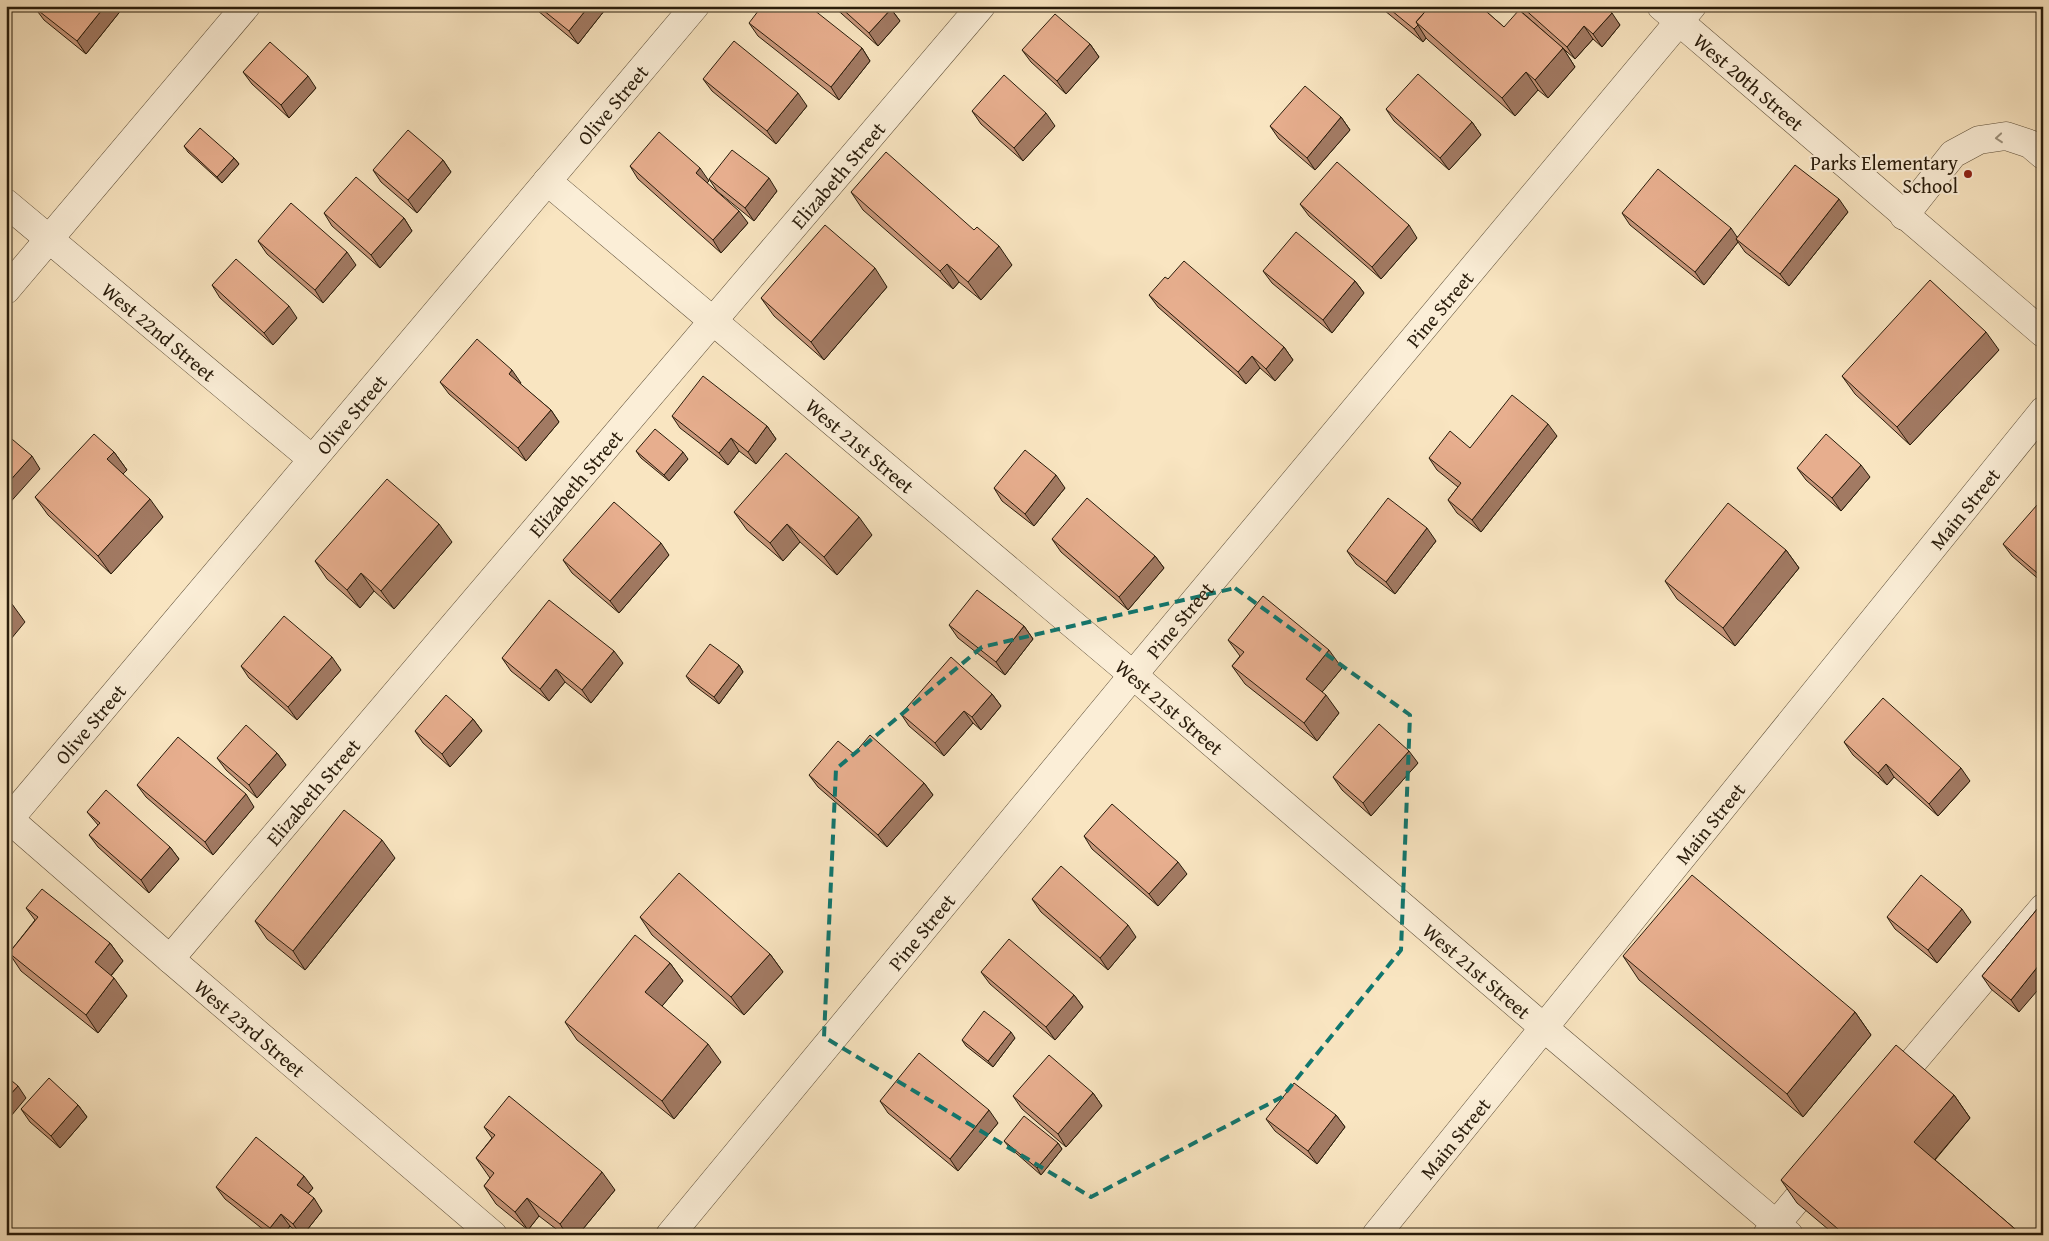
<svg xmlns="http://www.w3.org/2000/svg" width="2049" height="1241" viewBox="0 0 2049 1241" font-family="'Gentium Book Plus',serif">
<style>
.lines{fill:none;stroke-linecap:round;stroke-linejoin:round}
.minor-casing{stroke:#5d4e38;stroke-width:29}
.minor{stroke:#fbeed7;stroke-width:28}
.wall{fill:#c7967a;stroke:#291c0b}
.shaded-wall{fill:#a27a63;stroke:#291c0b}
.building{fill:#e7ae8e;stroke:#291c0b}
.oneway{stroke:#9c907b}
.marked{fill:none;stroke:#0f766e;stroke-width:4;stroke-dasharray:10 6;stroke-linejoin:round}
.poi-dot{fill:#8f2418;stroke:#fbeed7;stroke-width:2}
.labels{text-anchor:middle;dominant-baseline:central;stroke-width:4;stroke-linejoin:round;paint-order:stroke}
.street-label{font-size:20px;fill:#291c0b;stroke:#fbeed7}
.poi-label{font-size:20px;fill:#291c0b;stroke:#fbeed7;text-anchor:end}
</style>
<rect width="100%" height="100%" fill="#f9e5c1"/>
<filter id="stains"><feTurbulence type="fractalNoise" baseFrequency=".004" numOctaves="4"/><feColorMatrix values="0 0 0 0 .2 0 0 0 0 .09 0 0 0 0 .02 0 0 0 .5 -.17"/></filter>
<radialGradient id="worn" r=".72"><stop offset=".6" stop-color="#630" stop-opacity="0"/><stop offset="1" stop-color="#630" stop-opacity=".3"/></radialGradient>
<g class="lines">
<g class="minor-casing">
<g id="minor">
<path id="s1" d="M1661,6L2043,333"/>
<path id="s2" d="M547,181L1133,675L1543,1027L1789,1235"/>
<path id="s3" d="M6,203L312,459"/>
<path d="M1904,216L1953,154L1979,140L2006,136L2030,144L2043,155"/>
<path d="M6,290L246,6"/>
<path id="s4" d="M9,819L170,959L493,1235"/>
<path id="s5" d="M6,823L695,6"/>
<path id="s6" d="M170,959L981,6"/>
<path d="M1889,1090L2043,908"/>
<path id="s7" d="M670,1235L1133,675L1692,6"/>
<path id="s8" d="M1376,1235L2043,411"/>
<path d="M1767,1235L1819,1173"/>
</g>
</g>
<use href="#minor" class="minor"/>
</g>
<path class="wall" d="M36,6H120L122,9L86,54L44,20L35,8Z
M532,6H608L578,44Z
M833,6H889L900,21L878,46Z
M1379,6H1480L1504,27L1563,48L1575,67L1548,98L1538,90L1515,116L1428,40L1426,38L1423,42Z
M1515,6H1604L1620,25L1602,47L1593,39L1575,59Z
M749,23L862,48L870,61L839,100L758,36Z
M1090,44L1099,57L1066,94L1031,62L1022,50Z
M243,72L316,88L289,118L252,84Z
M703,79L807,106L776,144L712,91Z
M1386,109L1472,122L1481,135L1449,170L1394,121Z
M972,111L1055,126L1023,161L981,124Z
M1341,117L1350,130L1315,170L1279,139L1270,126Z
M184,146L234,158L239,164L222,183L188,152Z
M443,160L451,172L417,213L381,182L373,170Z
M630,166L709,181L707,183L748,223L721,253L638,179Z
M709,179L777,191L754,221L717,191Z
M851,192L974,230L1012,265L981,300L959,282L953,289L863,210Z
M1300,204L1417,238L1381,279L1309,216Z
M1848,212L1789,286L1745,252L1738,242L1704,285L1630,225L1622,213L1737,237Z
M324,213L404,218L412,231L380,268L332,226Z
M258,241L356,265L323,303L267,254Z
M1263,271L1355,281L1364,293L1332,333L1272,283Z
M1168,279L1284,347L1293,360L1275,381L1260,368L1246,384L1158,307L1149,295Z
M212,285L297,318L273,345L220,298Z
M887,287L824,360L774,316L761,298Z
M1999,350L1910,445L1855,394L1842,376Z
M440,382L521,383L520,384L551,410L559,422L526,461L449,394Z
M672,416L767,426L776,439L756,464L739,451L728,465L680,428Z
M1557,436L1481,532L1457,513L1448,500L1458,487L1437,470L1429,458L1470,448Z
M636,451L688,459L669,481L641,458Z
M114,452L127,470L123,474L163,517L111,574L48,515L35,497Z
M1797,468L1870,477L1841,511L1806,480Z
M994,488H1065L1034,526L1002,501Z
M2043,509V583L2012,556L2003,544Z
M734,512L872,535L837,575L800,542L783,561L747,530Z
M1052,539L1155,556L1164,568L1128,610L1061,552Z
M1436,541L1395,594L1356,564L1347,551Z
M452,542L394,609L374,591L360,608L327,579L315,561Z
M1786,550L1799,568L1735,646L1677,599L1665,581Z
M669,555L619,613L572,573L563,560Z
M949,625L1024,626L1033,639L1005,675L958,638Z
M1228,640L1342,668L1322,692L1339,713L1317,741L1245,684L1232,666L1240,656Z
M502,658L623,663L591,703L565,682L549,701L511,671Z
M739,665L743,672L719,704L691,683L686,676Z
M241,666L341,670L297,720L249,678Z
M992,694L1001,706L981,730L973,723L944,756L909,726L901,714Z
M473,719L482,731L450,767L423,743L415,731Z
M1844,742L1970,781L1938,816L1894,777L1887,785L1853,755Z
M277,753L286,765L257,798L226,770L217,758Z
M854,754L924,783L933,795L887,847L818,787L809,775Z
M1418,763L1371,816L1342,790L1333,777Z
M137,785L254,807L213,855L146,797Z
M87,812L170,847L179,859L149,893L98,847L89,835L98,825Z
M1084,836L1187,874L1158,906L1092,849Z
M395,858L305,970L267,939L255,921Z
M1032,899L1136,937L1108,970L1041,912Z
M2043,902L2019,1012L1991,989L1982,976Z
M26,908L110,943L123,961L111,976L127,996L98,1033L21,971L9,953L35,920Z
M640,917L770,954L783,972L744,1015L652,935Z
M1887,917L1971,922L1937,963L1895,929Z
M1623,956L1855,1012L1871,1035L1803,1117L1639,980Z
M670,963L683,981L662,1006L721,1062L674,1119L577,1040L565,1022Z
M981,972L1074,995L1083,1007L1055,1040L990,984Z
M1015,1038L993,1067L966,1046L962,1040Z
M1093,1093L1102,1106L1066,1147L1022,1109L1013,1096Z
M1954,1095L1970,1118L1935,1160L2022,1235H1835L1797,1203L1781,1180Z
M880,1101L998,1123L958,1171L888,1113Z
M78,1105L87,1117L60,1148L30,1122L21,1109Z
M1336,1115L1345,1127L1317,1164L1275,1131L1266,1119Z
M484,1127L615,1190L578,1235H564L539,1216L528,1230L496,1204L484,1186L490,1178L476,1158L492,1138Z
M1004,1141L1058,1143L1062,1149L1041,1175L1009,1147Z
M216,1187L313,1188L308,1194L322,1211L303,1235H300L290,1226L283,1235H270L225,1199Z"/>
<path class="shaded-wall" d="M105,6H120L122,9L86,54L77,41Z
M589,6H608L578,44L569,31Z
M891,9L900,21L878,46L869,33Z
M1612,13L1620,25L1602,47L1593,34Z
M1418,25L1426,38L1423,42L1414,29Z
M1584,26L1593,39L1575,59L1567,47Z
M1090,44L1099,57L1066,94L1057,81Z
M862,48L870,61L839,100L831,87Z
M1563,48L1575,67L1548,98L1535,80Z
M6,54L9,58L6,62Z
M1526,72L1538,90L1515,116L1502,98Z
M308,76L316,88L289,118L281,105Z
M798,93L807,106L776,144L767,131Z
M1046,113L1055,126L1023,161L1014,148Z
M1341,117L1350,130L1315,170L1307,158Z
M1472,122L1481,135L1449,170L1440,158Z
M234,158L239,164L222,183L217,177Z
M443,160L451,172L417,213L408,200Z
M700,168L709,181L705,185L696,173Z
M769,178L777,191L754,221L745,208Z
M1839,199L1848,212L1789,286L1780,274Z
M739,211L748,223L721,253L713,240Z
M404,218L412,231L380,268L371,255Z
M1409,225L1417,238L1381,279L1372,267Z
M1731,228L1739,240L1736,239L1738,242L1704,285L1695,272Z
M999,246L1012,265L981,300L968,282Z
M347,252L356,265L323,303L315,290Z
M947,264L959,282L953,289L940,271Z
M875,268L887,287L824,360L811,342Z
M1355,281L1364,293L1332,333L1323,320Z
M289,306L297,318L273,345L264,333Z
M1986,332L1999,350L1910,445L1897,427Z
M1284,347L1293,360L1275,381L1266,369Z
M1252,356L1260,368L1246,384L1238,372Z
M512,370L521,383L518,387L509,374Z
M551,410L559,422L526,461L518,448Z
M1548,424L1557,436L1481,532L1472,520Z
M767,426L776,439L756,464L748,452Z
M731,438L739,451L728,465L719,453Z
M114,452L127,470L120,477L107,459Z
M683,452L688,459L669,481L664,475Z
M32,456L40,469L6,507V485Z
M1861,465L1870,477L1841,511L1832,498Z
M1056,475L1065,488L1034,526L1025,514Z
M150,499L163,517L111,574L98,556Z
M859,517L872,535L837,575L824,557Z
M439,524L452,542L394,609L381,591Z
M787,524L800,542L783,561L770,543Z
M1427,528L1436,541L1395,594L1386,582Z
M661,543L669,555L619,613L610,601Z
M1786,550L1799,568L1735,646L1723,628Z
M1155,556L1164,568L1128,610L1119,597Z
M361,573L374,591L360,608L347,590Z
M12,604L25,622L6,645V612Z
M1024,626L1033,639L1005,675L996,662Z
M1329,650L1342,668L1318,697L1306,679Z
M614,651L623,663L591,703L582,690Z
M332,657L341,670L297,720L288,707Z
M739,665L743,672L719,704L714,697Z
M556,669L565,682L549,701L540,689Z
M992,694L1001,706L981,730L972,717Z
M1326,695L1339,713L1317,741L1304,723Z
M964,711L973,723L944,756L935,743Z
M473,719L482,731L450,767L442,754Z
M1409,751L1418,763L1371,816L1363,803Z
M277,753L286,765L257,798L249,785Z
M1886,764L1894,777L1887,785L1878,773Z
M1961,768L1970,781L1938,816L1929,804Z
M924,783L933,795L887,847L878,835Z
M246,794L254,807L213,855L205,842Z
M382,840L395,858L305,970L293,951Z
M170,847L179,859L149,893L141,880Z
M1178,862L1187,874L1158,906L1149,894Z
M1962,909L1971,922L1937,963L1928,950Z
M1128,925L1136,937L1108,970L1100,958Z
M110,943L123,961L107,980L95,962Z
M770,954L783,972L744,1015L731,997Z
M2043,960V984L2019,1012L2011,1000Z
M670,963L683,981L658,1011L645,992Z
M114,978L127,996L98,1033L86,1015Z
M1074,995L1083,1007L1055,1040L1046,1027Z
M1855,1012L1871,1035L1803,1117L1787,1094Z
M1011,1032L1015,1038L993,1067L988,1061Z
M708,1044L721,1062L674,1119L662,1101Z
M18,1086L26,1098L6,1122V1099Z
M1093,1093L1102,1106L1066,1147L1058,1134Z
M1954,1095L1970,1118L1930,1165L1914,1142Z
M78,1105L87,1117L60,1148L51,1136Z
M989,1110L998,1123L958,1171L950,1159Z
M1336,1115L1345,1127L1317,1164L1308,1151Z
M1058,1143L1062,1149L1041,1175L1037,1168Z
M602,1172L615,1190L578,1235H567L560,1224Z
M304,1176L313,1188L305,1197L297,1185Z
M314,1198L322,1211L303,1235H301L293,1224Z
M527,1198L539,1216L528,1230L515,1212Z
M281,1214L290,1226L283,1235H274L270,1228Z"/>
<path class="building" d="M36,6H105L77,41L35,8Z
M538,6H589L569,31Z
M762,6H809L862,48L831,87L749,23Z
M839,6H889L891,9L869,33Z
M1386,6H1430L1416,22L1418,25L1414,29Z
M1430,6H1480L1504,27L1519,10L1563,48L1535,80L1526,72L1502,98L1416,22Z
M1521,6H1604L1612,13L1593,34L1584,26L1567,47Z
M1055,14L1090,44L1057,81L1022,50Z
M734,41L798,93L767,131L703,79Z
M270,42L308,76L281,105L243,72Z
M1418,74L1472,122L1440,158L1386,109Z
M1004,75L1046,113L1014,148L972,111Z
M1305,86L1341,117L1307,158L1270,126Z
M200,128L234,158L217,177L184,146Z
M408,130L443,160L408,200L373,170Z
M659,132L700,168L696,173L739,211L713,240L630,166Z
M732,150L769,178L745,208L709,179Z
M886,152L974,230L977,227L999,246L968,282L947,264L940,271L851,192Z
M1337,162L1409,225L1372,267L1300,204Z
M1795,165L1839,199L1780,274L1736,239Z
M1658,169L1731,228L1695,272L1622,213Z
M356,177L404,218L371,255L324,213Z
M291,203L347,252L315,290L258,241Z
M825,225L875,268L811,342L761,298Z
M1296,232L1355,281L1323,320L1263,271Z
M236,259L289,306L264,333L212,285Z
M1184,261L1284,347L1266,369L1252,356L1238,372L1149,295L1165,277L1168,279Z
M1930,280L1986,332L1897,427L1842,376Z
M477,339L512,370L509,374L551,410L518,448L440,382Z
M703,376L767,426L748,452L731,438L719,453L672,416Z
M1512,395L1548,424L1472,520L1448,500L1461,483L1429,458L1450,431L1470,448Z
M655,429L683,452L664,475L636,451Z
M6,434L32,456L6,485Z
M94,434L114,452L107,459L150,499L98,556L35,497Z
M1826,434L1861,465L1832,498L1797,468Z
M1025,450L1056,475L1025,514L994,488Z
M786,453L859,517L824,557L787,524L770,543L734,512Z
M387,479L439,524L381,591L361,573L347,590L315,561Z
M1087,498L1155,556L1119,597L1052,539Z
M1388,498L1427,528L1386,582L1347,551Z
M614,502L661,543L610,601L563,560Z
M1728,503L1786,550L1723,628L1665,581Z
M2037,505L2043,509V578L2003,544Z
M977,590L1024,626L996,662L949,625Z
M1263,596L1329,650L1306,679L1326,695L1304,723L1232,666L1244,652L1228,640Z
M6,599L12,604L6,612Z
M549,600L614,651L582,690L556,669L540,689L502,658Z
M284,616L332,657L288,707L241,666Z
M710,644L739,665L714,697L686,676Z
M951,657L992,694L972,717L964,711L935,743L901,714Z
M446,695L473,719L442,754L415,731Z
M1883,698L1961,768L1929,804L1886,764L1878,773L1844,742Z
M1379,724L1409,751L1363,803L1333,777Z
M246,725L277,753L249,785L217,758Z
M870,735L924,783L878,835L809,775L838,741L854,754Z
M178,737L246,794L205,842L137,785Z
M106,790L170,847L141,880L89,835L100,823L87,812Z
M1112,804L1178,862L1149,894L1084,836Z
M344,810L382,840L293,951L255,921Z
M1061,866L1128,925L1100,958L1032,899Z
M679,873L770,954L731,997L640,917Z
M1692,875L1855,1012L1787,1094L1623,956Z
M1921,875L1962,909L1928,950L1887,917Z
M42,889L110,943L95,962L114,978L86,1015L9,953L38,917L26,908Z
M2043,902V960L2011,1000L1982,976Z
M635,935L670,963L645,992L708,1044L662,1101L565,1022Z
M1009,939L1074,995L1046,1027L981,972Z
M984,1011L1011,1032L988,1061L962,1040Z
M1896,1045L1954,1095L1914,1142L2022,1235H1845L1781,1180Z
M919,1053L989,1110L950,1159L880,1101Z
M1049,1055L1093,1093L1058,1134L1013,1096Z
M6,1076L18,1086L6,1099Z
M49,1078L78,1105L51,1136L21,1109Z
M1294,1083L1336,1115L1308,1151L1266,1119Z
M509,1096L602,1172L560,1224L527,1198L515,1212L484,1186L494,1173L476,1158L495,1135L484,1127Z
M1024,1116L1058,1143L1037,1168L1004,1141Z
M256,1137L304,1176L297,1185L314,1198L293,1224L281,1214L270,1228L216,1187Z"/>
<defs><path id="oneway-chevron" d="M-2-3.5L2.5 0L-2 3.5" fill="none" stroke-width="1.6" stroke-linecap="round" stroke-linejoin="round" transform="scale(1.25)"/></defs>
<use class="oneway" href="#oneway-chevron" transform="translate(1999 138) rotate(175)"/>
<path class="marked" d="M1235,588L1410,715L1401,950L1282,1097L1091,1197L824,1037L836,769L982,647Z"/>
<circle class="poi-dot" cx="1968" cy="174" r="5"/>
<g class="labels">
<g class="street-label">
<text stroke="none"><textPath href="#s1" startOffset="116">West 20th Street</textPath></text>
<text stroke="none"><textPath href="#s5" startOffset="940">Olive Street</textPath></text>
<text stroke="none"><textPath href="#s6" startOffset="1030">Elizabeth Street</textPath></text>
<text stroke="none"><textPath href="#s7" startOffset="1204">Pine Street</textPath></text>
<text stroke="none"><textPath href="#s3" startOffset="200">West 22nd Street</textPath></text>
<text stroke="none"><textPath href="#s5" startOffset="535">Olive Street</textPath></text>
<text stroke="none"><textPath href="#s2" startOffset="410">West 21st Street</textPath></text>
<text stroke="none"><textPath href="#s6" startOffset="625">Elizabeth Street</textPath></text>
<text stroke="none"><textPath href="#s8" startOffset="935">Main Street</textPath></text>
<text stroke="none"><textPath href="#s7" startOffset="799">Pine Street</textPath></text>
<text stroke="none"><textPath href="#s2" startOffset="815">West 21st Street</textPath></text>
<text stroke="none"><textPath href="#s5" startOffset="130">Olive Street</textPath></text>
<text stroke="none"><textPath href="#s6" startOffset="220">Elizabeth Street</textPath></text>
<text stroke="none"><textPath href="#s8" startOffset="530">Main Street</textPath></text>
<text stroke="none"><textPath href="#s7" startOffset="394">Pine Street</textPath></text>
<text stroke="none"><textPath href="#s2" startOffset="1220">West 21st Street</textPath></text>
<text stroke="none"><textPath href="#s4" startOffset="319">West 23rd Street</textPath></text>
<text stroke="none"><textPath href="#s8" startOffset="125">Main Street</textPath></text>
</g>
<g class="poi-label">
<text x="1958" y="162">Parks Elementary<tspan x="1958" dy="23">School</tspan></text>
</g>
</g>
<rect width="2049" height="1241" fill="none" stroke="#f9e5c1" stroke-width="25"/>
<rect x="8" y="8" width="2034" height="1226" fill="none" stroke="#291c0b" stroke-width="2.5"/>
<rect x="12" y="12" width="2024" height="1216" fill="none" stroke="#291c0b"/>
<rect width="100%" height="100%" filter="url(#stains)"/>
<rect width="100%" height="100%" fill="url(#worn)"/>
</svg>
